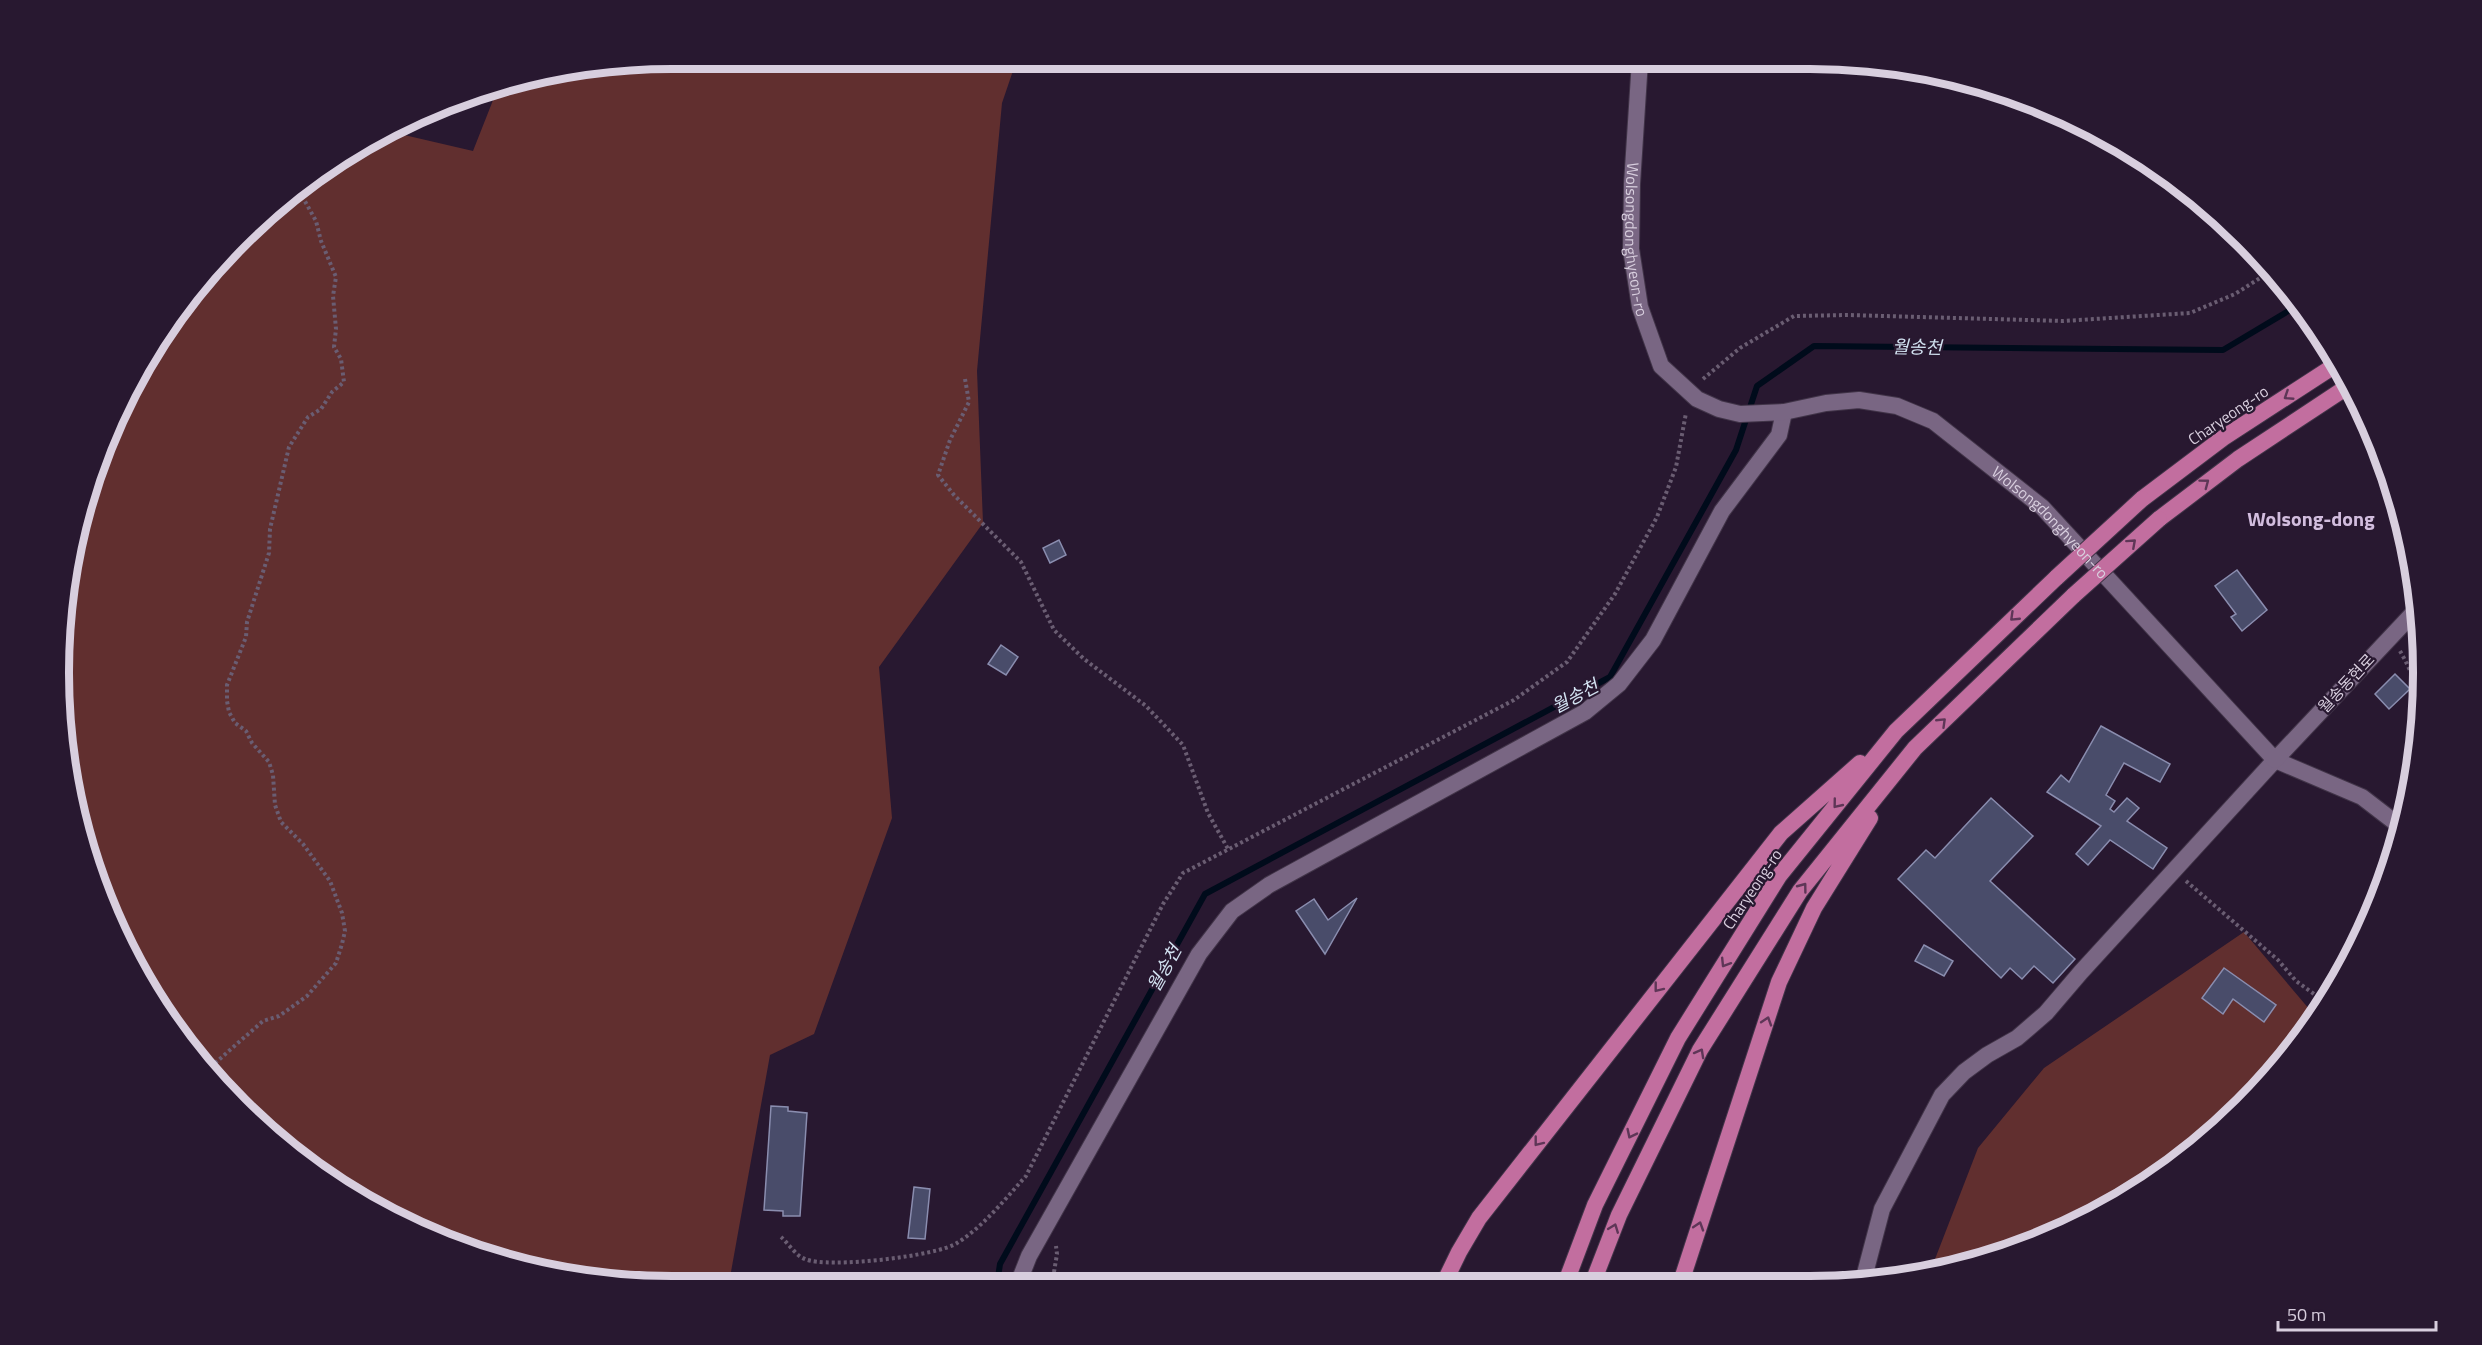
<svg xmlns="http://www.w3.org/2000/svg" width="2482" height="1345" viewBox="0 0 2482 1345" font-family="'Titillium Web','Noto Sans KR',sans-serif">
<style>
.green{fill:#612f2f}
.lines{fill:none;stroke-linecap:round;stroke-linejoin:round}
.stream{stroke:#000b1b;stroke-width:6}
.building{fill:#494c6a;stroke:#8a8daf;stroke-width:1.5}
.minor-casing{stroke:#413448;stroke-width:18}
.tertiary-casing{stroke:#413448;stroke-width:18}
.trunk-casing{stroke:#413448;stroke-width:18}
.path{stroke:#6a5d72;stroke-width:4;stroke-dasharray:3 3;stroke-linecap:butt}
.minor{stroke:#796683;stroke-width:16}
.tertiary{stroke:#796683;stroke-width:16}
.trunk{stroke:#c26e9f;stroke-width:16}
.trunk-bridge-casing{stroke:#413448;stroke-width:18;stroke-linecap:butt}
.trunk-bridge{stroke:#c26e9f;stroke-width:16}
.oneway{stroke:#5e3657}
.labels{text-anchor:middle;dominant-baseline:central;stroke-width:4.5;stroke-linejoin:round;paint-order:stroke}
.street-label{font-size:16px;fill:#d8cede;stroke:#281830}
.water-label{font-size:18px;font-style:italic;fill:#d3e3f2;stroke:#281830}
.quarter-label{font-size:20px;font-weight:bold;fill:#d2bdde;stroke:#281830}
.rim{fill:none;stroke:#d8cede;stroke-width:8}
</style>
<rect width="100%" height="100%" fill="#281830"/>
<path class="green" d="M673,59H1017L1002,103L977,371L983,523L879,667L892,818L814,1034L770,1055L729,1283L730,1285H633L513,1265L366,1204L298,1159L211,1078L162,1013L105,908L79,831L60,713V632L79,514L105,437L162,332L211,267L298,186L366,141L387,131L473,151L499,85L553,70Z
M1894,67L1969,80H1970H1900Z
M2244,932L2315,1016L2271,1078L2151,1183L2007,1254L1930,1272L1978,1148L2044,1068Z"/>
<g class="lines">
<path class="stream" d="M997,1284L1000,1264L1205,894L1610,677L1736,450L1757,386L1814,346L2223,350L2300,304"/>
</g>
<path class="building" d="M1059,540L1066,555L1050,563L1043,548Z
M2237,570L2267,610L2242,631L2231,617L2236,614L2215,586Z
M1001,645L1018,657L1006,675L988,664Z
M2395,674L2410,689L2389,709L2375,694Z
M2101,726L2170,764L2160,782L2124,763L2106,795L2115,801L2110,809L2114,812L2127,798L2139,808L2127,821L2167,848L2153,869L2110,840L2088,865L2076,854L2101,826L2047,792L2061,775L2069,782Z
M1991,798L2033,836L1990,881L2075,959L2053,983L2034,966L2022,979L2010,968L2001,978L1898,879L1926,850L1935,858Z
M1357,898L1325,954L1296,911L1314,899L1328,920Z
M1924,945L1953,961L1944,976L1915,961Z
M2224,968L2276,1005L2264,1022L2233,999L2223,1014L2202,998Z
M771,1106L788,1107V1111L807,1113L800,1216H783V1211L764,1210Z
M914,1187L930,1189L925,1239L908,1238Z"/>
<g class="lines">
<g class="minor-casing">
<path id="minor" d="M1863,1281L1882,1209L1942,1095L1964,1072L1987,1055L2017,1038L2046,1013L2081,972L2275,760L2362,797L2401,827
M1018,1284L1029,1256L1199,954L1232,911L1269,885L1585,712L1619,684L1653,640L1722,511L1779,435L1784,412"/>
</g>
<g class="tertiary-casing">
<g id="tertiary">
<path id="s1" d="M1640,60L1632,184L1631,249L1640,307L1661,366L1697,399L1719,409L1740,414L1784,412L1826,403L1859,400L1897,406L1933,421L2042,507L2275,760L2418,608"/>
</g>
</g>
<g class="trunk-casing">
<path id="trunk" d="M2142,499L2223,438L2337,364
M2159,519L2238,459L2350,385
M1566,1282L1595,1205L1678,1038L1779,876L1896,731L2057,577
M1593,1282L1619,1215L1700,1050L1800,891L1915,748L2074,595
M1681,1282L1779,982L1814,908L1870,818
M1444,1283L1459,1252L1479,1218L1781,833L1860,763"/>
</g>
<path class="path" d="M965,379L969,402L950,440L938,475L954,495L1021,562L1054,630L1084,659L1146,706L1183,745L1208,813L1228,849
M1703,379L1740,348L1794,316L1848,315L2063,321L2190,313L2235,294L2271,271
M2400,651C2408,665 2416,681 2416,697C2417,709 2416,719 2419,731
M2186,881L2278,960L2296,981L2325,1002
M206,1071L263,1021L279,1016L307,996L336,963L342,944L345,931L342,913L330,881L303,844L281,822L275,805L273,775L269,762L252,743L246,731L235,723L229,712L227,701V685L246,637L247,622L269,553L270,529L289,447L308,417L321,409L332,392L344,382L341,359L334,347L336,329L333,296L336,277L321,241L316,221L297,187
M781,1237C788,1243 796,1256 805,1259C827,1269 938,1256 957,1243C984,1226 1005,1199 1026,1176L1163,904L1183,873L1514,700L1567,662L1615,594L1657,517L1676,467L1686,413
M1052,1284L1057,1254L1056,1246"/>
<use href="#minor" class="minor"/>
<use href="#tertiary" class="tertiary"/>
<use href="#trunk" class="trunk"/>
<g class="trunk-bridge-casing">
<path id="trunk-bridge" d="M2057,577L2142,499
M2074,595L2159,519"/>
</g>
<use href="#trunk-bridge" class="trunk-bridge"/>
</g>
<defs><path id="oneway-chevron" d="M-2-3.5L2.5 0L-2 3.5" fill="none" stroke-width="1.6" stroke-linecap="round" stroke-linejoin="round" transform="scale(1.5)"/></defs>
<g class="oneway">
<use href="#oneway-chevron" transform="translate(2288 396) rotate(147)"/>
<use href="#oneway-chevron" transform="translate(2205 483) rotate(-37)"/>
<use href="#oneway-chevron" transform="translate(2132 543) rotate(-42)"/>
<use href="#oneway-chevron" transform="translate(2014 617) rotate(136)"/>
<use href="#oneway-chevron" transform="translate(1942 722) rotate(-44)"/>
<use href="#oneway-chevron" transform="translate(1837 804) rotate(129)"/>
<use href="#oneway-chevron" transform="translate(1803 887) rotate(-53)"/>
<use href="#oneway-chevron" transform="translate(1725 963) rotate(122)"/>
<use href="#oneway-chevron" transform="translate(1658 988) rotate(128)"/>
<use href="#oneway-chevron" transform="translate(1767 1021) rotate(-72)"/>
<use href="#oneway-chevron" transform="translate(1700 1053) rotate(-61)"/>
<use href="#oneway-chevron" transform="translate(1631 1134) rotate(116)"/>
<use href="#oneway-chevron" transform="translate(1538 1142) rotate(128)"/>
<use href="#oneway-chevron" transform="translate(1699 1226) rotate(-72)"/>
<use href="#oneway-chevron" transform="translate(1614 1228) rotate(-69)"/>
</g>
<g class="labels">
<g class="street-label">
<text stroke="none"><textPath href="#s1" startOffset="180">Wolsongdonghyeon-ro</textPath></text>
<text transform="translate(2228 415) rotate(-34)">Charyeong-ro</text>
<text stroke="none"><textPath href="#s1" startOffset="758">Wolsongdonghyeon-ro</textPath></text>
<text transform="translate(2346 683) rotate(-47)">월송동현로</text>
<text transform="translate(1752 889) rotate(-56)">Charyeong-ro</text>
</g>
<g class="water-label">
<text transform="translate(1917 347) rotate(1)">월송천</text>
<text transform="translate(1575 696) rotate(-28)">월송천</text>
<text transform="translate(1164 968) rotate(-61)">월송천</text>
</g>
<g class="quarter-label">
<text x="2311" y="518">Wolsong-dong</text>
</g>
</g>
<path d="M0 0H2482V1345H0ZM672 69H1810A603 603 0 0 1 2413 672V673A603 603 0 0 1 1810 1276H672A603 603 0 0 1 69 673V672A603 603 0 0 1 672 69Z" fill="#281830" fill-rule="evenodd"/>
<path class="rim" d="M672 69H1810A603 603 0 0 1 2413 672V673A603 603 0 0 1 1810 1276H672A603 603 0 0 1 69 673V672A603 603 0 0 1 672 69Z"/>
<path d="M2278 1321v9h158v-9" fill="none" stroke="#d8cede" stroke-width="3"/>
<text x="2287" y="1321" font-size="18" fill="#d8cede" stroke="#281830" stroke-width="4.5" paint-order="stroke">50 m</text>
</svg>
